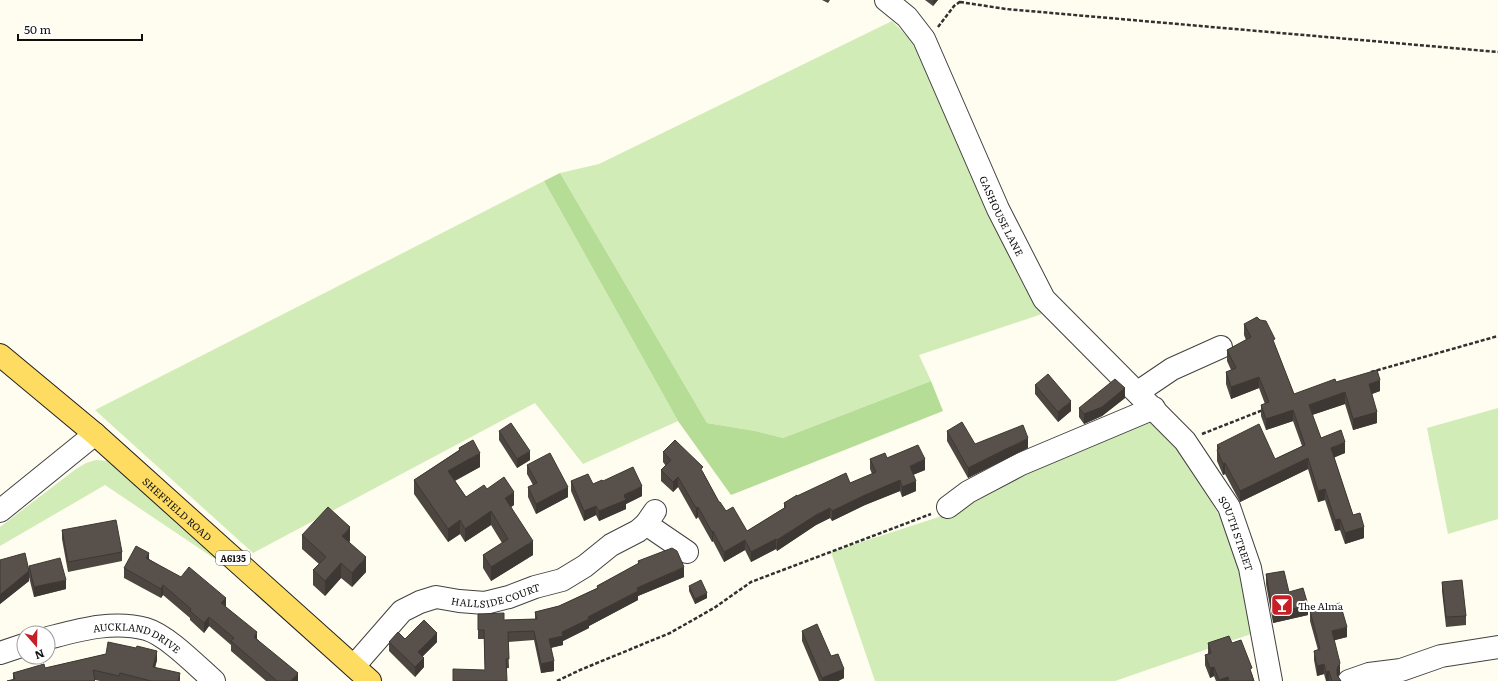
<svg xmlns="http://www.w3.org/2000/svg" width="1498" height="681" viewBox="0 0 1498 681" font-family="Literata,serif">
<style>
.green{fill:#d2ecb7}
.forest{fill:#b5dd96}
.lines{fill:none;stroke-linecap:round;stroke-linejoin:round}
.minor-casing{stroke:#424242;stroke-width:24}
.major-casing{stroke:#202020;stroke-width:24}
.path{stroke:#313131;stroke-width:2.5;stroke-dasharray:4 2;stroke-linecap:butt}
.minor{stroke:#fff;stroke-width:22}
.major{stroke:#fedb61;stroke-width:22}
.wall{fill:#4c4540}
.shaded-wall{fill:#3e3834}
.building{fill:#58504a;stroke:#3e3834}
.labels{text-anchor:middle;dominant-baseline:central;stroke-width:4;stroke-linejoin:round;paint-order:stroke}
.shield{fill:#fff;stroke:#575757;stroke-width:1}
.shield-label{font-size:9px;font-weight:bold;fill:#0f0f0f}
.street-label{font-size:10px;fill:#0f0f0f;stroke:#fff}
.poi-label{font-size:10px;fill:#0f0f0f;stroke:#fff;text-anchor:start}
</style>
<rect width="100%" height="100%" fill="#fffcf0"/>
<path class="green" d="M892,21L919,48L1034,299L1042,314L919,355L931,381L783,438L755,431L707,423L560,173L599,164Z
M544,181L678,421L583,464L535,403L253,553L95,410Z
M1498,408V519L1448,534L1427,428Z
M1154,417C1185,459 1217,500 1233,550C1241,575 1246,607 1251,634L1115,681H875L831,552L948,514L976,495Z
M96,460L109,461L227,567L105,485L0,546V527L76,469L86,463Z"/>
<path class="forest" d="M560,173L707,423L755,431L783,438L931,381L943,411L731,495L678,421L544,181Z"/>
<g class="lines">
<g class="minor-casing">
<g id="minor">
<path id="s1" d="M886,0L907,17L924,39L998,209L1044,299L1185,441L1229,507L1250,568L1271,681"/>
<path d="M1138,392L1172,369L1221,347"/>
<path d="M948,507L968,492L1021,464L1154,408"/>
<path d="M0,511L95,434"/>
<path d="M646,524L687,552"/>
<path id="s2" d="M48,638C79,630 113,620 146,629C167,635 197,666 214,681"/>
<path d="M0,653L24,645"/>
<path id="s3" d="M354,666L402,611L420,602L436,597L459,601L485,603L509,597L535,587L562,580L585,566L611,545L638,531L646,524L655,511"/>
<path d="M1349,681L1369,674L1401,670L1441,656L1498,647"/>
</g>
</g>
<g class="major-casing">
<g id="major">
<path id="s4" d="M0,355L95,434L370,681"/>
</g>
</g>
<path class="path" d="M960,2L1006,9L1498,52
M938,27L954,6L961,1
M1371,372L1498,336
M1202,434L1263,410
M557,681L580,670L670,633L714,608L751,582L931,514"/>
<use href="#minor" class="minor"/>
<use href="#major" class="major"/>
</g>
<path class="wall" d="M822,0H830L828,3Z
M925,0H938L933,6Z
M1244,324L1275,345L1294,394L1336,382L1380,391L1372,394L1377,423L1353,430L1345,404L1312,415L1321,438L1345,453L1334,457L1353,515L1364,538L1345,544L1340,530L1335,531L1325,500L1318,502L1308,469L1240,502L1225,474L1223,475L1217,461V445L1275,459L1302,446L1293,421L1266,430L1261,416V405L1265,404L1259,388L1231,399L1226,384V372L1231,370L1227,361V350L1246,340L1244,335Z
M1035,385L1071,411L1058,422L1035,394Z
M1125,398L1102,416L1084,424L1079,417V408Z
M499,431L530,460L517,468L499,440Z
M947,431L975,444L1028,448L968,478L947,441Z
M459,448L480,467L455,481L466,497L487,489L514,505L511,507L533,555L491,581L483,568V555L502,543L491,525L465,542L460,534L448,542L414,494V480L459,450Z
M663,452L703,472L719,502L726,511L747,531L784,508V503L797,496L850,483L872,474L870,469V459L887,458L925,470L913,475L916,491L902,497L900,491L865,505L832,521L830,518L816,525L777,551L776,549L751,562L745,550L724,562L713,541L712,542L698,517L696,519L678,487L673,492L661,481V470L666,466L663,462Z
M527,465L568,497L536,514L528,497V487L533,485L527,474Z
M571,481L593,484L603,481L642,496L626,504V509L599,521L596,515L584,521L571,491Z
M62,530L122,552V561L68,572L62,539Z
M302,535L350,541L349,542L366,572L352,587L341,578L325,596L313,585V570L319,564L302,549Z
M149,559L226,607L298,681H266L231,651V645L209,626L204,633L190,620V618L163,595L161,598L124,578V568Z
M0,560L29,569V566L66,589L34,597L29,577V581L0,604Z
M638,561L684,577L638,596V600L589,626V628L563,641V645L551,648L554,671L541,673L534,640L508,642L509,668L485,670L484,639H478V614L504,620L535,619V612L559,606L597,588V586L638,564Z
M1266,574L1289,592L1308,615L1273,623L1266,584Z
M1442,582L1466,616V625L1446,627L1442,591Z
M689,586L707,598L695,604L689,591Z
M1310,611L1347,637L1334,640L1340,673L1338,676L1341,681H1326L1324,674L1317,676L1314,660V651L1318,650L1310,621Z
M802,631L831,656L844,678L838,681H819L802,641Z
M405,639L437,642L423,656L424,667L415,677L389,651V642Z
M1208,643H1232L1252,674L1254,681H1216L1214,676L1210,678L1205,665V655L1208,654Z
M106,654L157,660L155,667L180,681H100L95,680V681L13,679V673L45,668Z"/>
<path class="shaded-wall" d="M933,0H938L933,6Z
M1259,377V388L1231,399V387Z
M1380,380V391L1369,395V384Z
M1125,388V398L1102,416L1084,424V414Z
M1345,392V404L1309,416V405Z
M1071,401V411L1058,422V412Z
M1293,410V421L1266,430V419Z
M1377,412V423L1353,430V419Z
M1028,438V448L968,478V468Z
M1345,442V453L1331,459V448Z
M530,451V460L517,468V459Z
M480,453V467L448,484V471Z
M1308,458V469L1240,502V491Z
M925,459V470L910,476V466Z
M1225,463V474L1223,475V464Z
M678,477V487L673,492V482Z
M900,480V491L865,505L832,521V511L865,495Z
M916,481V491L902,497V487Z
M642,486V496L626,504V509L599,521V511L624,495Z
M568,487V497L536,514V504Z
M1325,489V500L1318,502V491Z
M514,492V505L505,511V498Z
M596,506V515L584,521V511Z
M698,507V517L696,519V508Z
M830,508V518L816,525L777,551V540L816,515Z
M491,511V525L465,542V529Z
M1340,519V530L1335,531V520Z
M460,520V534L448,542V529Z
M350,527V541L342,550V536Z
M1364,527V538L1345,544V533Z
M713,531V541L712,542V532Z
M776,539V549L751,562V552Z
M745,540V550L724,562V552Z
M533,541V555L491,581V567Z
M149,553V562L146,558Z
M366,557V572L352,587V573Z
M341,563V578L325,596V581Z
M684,567V577L638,596V600L589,626V628L563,641V645L549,648V639L588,617L637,588Z
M29,571V581L0,604V595Z
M66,580V589L34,597V587Z
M163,585V595L161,598V589Z
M707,593V598L695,604V599Z
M226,598V607L221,603Z
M1308,605V615L1273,623V614Z
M209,617V626L204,633V623Z
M1347,627V637L1332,641V631Z
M257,632V642L254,637Z
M437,633V642L418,661V652Z
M157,651V660L153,676V667Z
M424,658V667L415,677V667Z
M554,661V671L541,673V664Z
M1340,663V673L1337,678V669Z
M1324,664V674L1317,676V666Z
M1214,667V676L1210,678V668Z
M844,669V678L838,681H822V678Z
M1329,671V681H1326V672Z
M180,673V681H178Z
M298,673V681H291Z
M1228,677V681H1219V680Z"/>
<path class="building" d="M1257,317L1260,320L1266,321L1275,339L1273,340L1294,394L1335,379L1336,382L1377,370L1380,380L1369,384L1377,412L1353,419L1345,392L1309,405L1321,438L1341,430L1345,442L1331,448L1353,515L1360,513L1364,527L1345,533L1340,519L1335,520L1325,489L1318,491L1308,458L1240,491L1225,463L1223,464L1217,450L1220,448L1217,445L1259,424L1275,459L1305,445L1293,410L1266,419L1261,405L1269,402L1259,377L1231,387L1226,372L1236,368L1227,350L1251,337L1244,324Z
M1048,374L1071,401L1058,412L1035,385Z
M1115,379L1125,388L1102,407L1084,414L1079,408Z
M962,422L975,444L1023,425L1028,438L968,468L947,431Z
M511,423L530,451L517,459L499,431Z
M473,440L480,453L448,471L466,497L484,485L487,489L504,477L514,492L505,498L533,541L491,567L483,555L508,539L491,511L465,529L460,520L448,529L414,480L460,450L459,448Z
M675,440L703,467L701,469L719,502H720L726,511L733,507L747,531L786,507L784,503L797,495V496L846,473L850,483L876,472L870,459L885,453L887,458L918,445L925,459L910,466L916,481L902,487L900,480L865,495L832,511L830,508L816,515L777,540L776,539L751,552L745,540L724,552L713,531L712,532L698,507L696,508L678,477L673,482L661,470L671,460L663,452Z
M550,453L568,487L536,504L528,487L537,483L527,465Z
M633,467L642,486L624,495L626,500L599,511L596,506L584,511L571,481L588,474L593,484L602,480L603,481Z
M328,507L350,527L342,536L366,557L352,573L341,563L325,581L313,570L326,557L302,535Z
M116,520L122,552L68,562L62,530Z
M136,546L149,553L146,558L181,577L189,567L226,598L221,603L257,632L254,637L298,673L291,681H277L231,641L234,638L209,617L204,623L190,611L191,609L163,585L161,589L124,568Z
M672,548L677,551L684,567L637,588L638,591L588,617L589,619L562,632L563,636L549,639L554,661L541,664L534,631L508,632L509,659H506L507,681H453V669L485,670L484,630H478V614L504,613V620L537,619L535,612L559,606L598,588L597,586L639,563L638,561Z
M25,553L29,571L0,595V560Z
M60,558L66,580L34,587L29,566Z
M1284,571L1289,592L1303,588L1308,605L1273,614L1266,574Z
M701,580L707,593L695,599L689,586Z
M1462,580L1466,616L1446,617L1442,582Z
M1340,603L1347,627L1332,631L1340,663L1337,669V675L1341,681H1332L1329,671L1326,672L1324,664L1317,666L1314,651L1320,649L1310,611Z
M424,620L437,633L418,652L424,658L415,667L389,642L398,632L405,639Z
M817,624L831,656L838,654L844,669L822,678L802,631Z
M1229,636L1232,643L1241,640L1252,668L1250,669L1254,681H1229L1228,677L1219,680L1214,667L1210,668L1205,655L1211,653L1208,643Z
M108,642L136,648L137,646L157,651L153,667L180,673L178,681H151L120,673L119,676L93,670L95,680L93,681H7L15,679L13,673L44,664L45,668L106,654Z"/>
<defs>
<g id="bar-square" transform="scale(1.15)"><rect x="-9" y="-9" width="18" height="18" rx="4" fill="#c61f25" stroke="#fff"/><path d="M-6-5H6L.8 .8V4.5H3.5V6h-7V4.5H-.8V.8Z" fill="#fff"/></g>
</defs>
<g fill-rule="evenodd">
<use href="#bar-square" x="1282" y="605"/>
</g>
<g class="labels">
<rect class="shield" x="216" y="551" width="34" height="14" rx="3"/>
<g class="shield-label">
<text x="233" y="558">A6135</text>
</g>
<g class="street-label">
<text stroke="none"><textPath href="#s1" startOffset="248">GASHOUSE LANE</textPath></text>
<text stroke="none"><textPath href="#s4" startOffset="235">SHEFFIELD ROAD</textPath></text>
<text stroke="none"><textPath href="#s1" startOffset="648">SOUTH STREET</textPath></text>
<text stroke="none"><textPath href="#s3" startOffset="171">HALLSIDE COURT</textPath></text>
<text stroke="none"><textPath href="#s2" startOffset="93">AUCKLAND DRIVE</textPath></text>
</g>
<g class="poi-label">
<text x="1298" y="605">The Alma</text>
</g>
</g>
<g transform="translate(36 645) rotate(160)"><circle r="19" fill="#ffffff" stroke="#9f9f9f"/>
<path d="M0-3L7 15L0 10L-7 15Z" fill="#c61f25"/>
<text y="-6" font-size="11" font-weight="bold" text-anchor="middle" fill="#0f0f0f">N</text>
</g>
<path d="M18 34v6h124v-6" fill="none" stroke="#0f0f0f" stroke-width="2"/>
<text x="24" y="34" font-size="12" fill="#0f0f0f" stroke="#ffffff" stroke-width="3" paint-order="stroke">50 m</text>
</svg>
